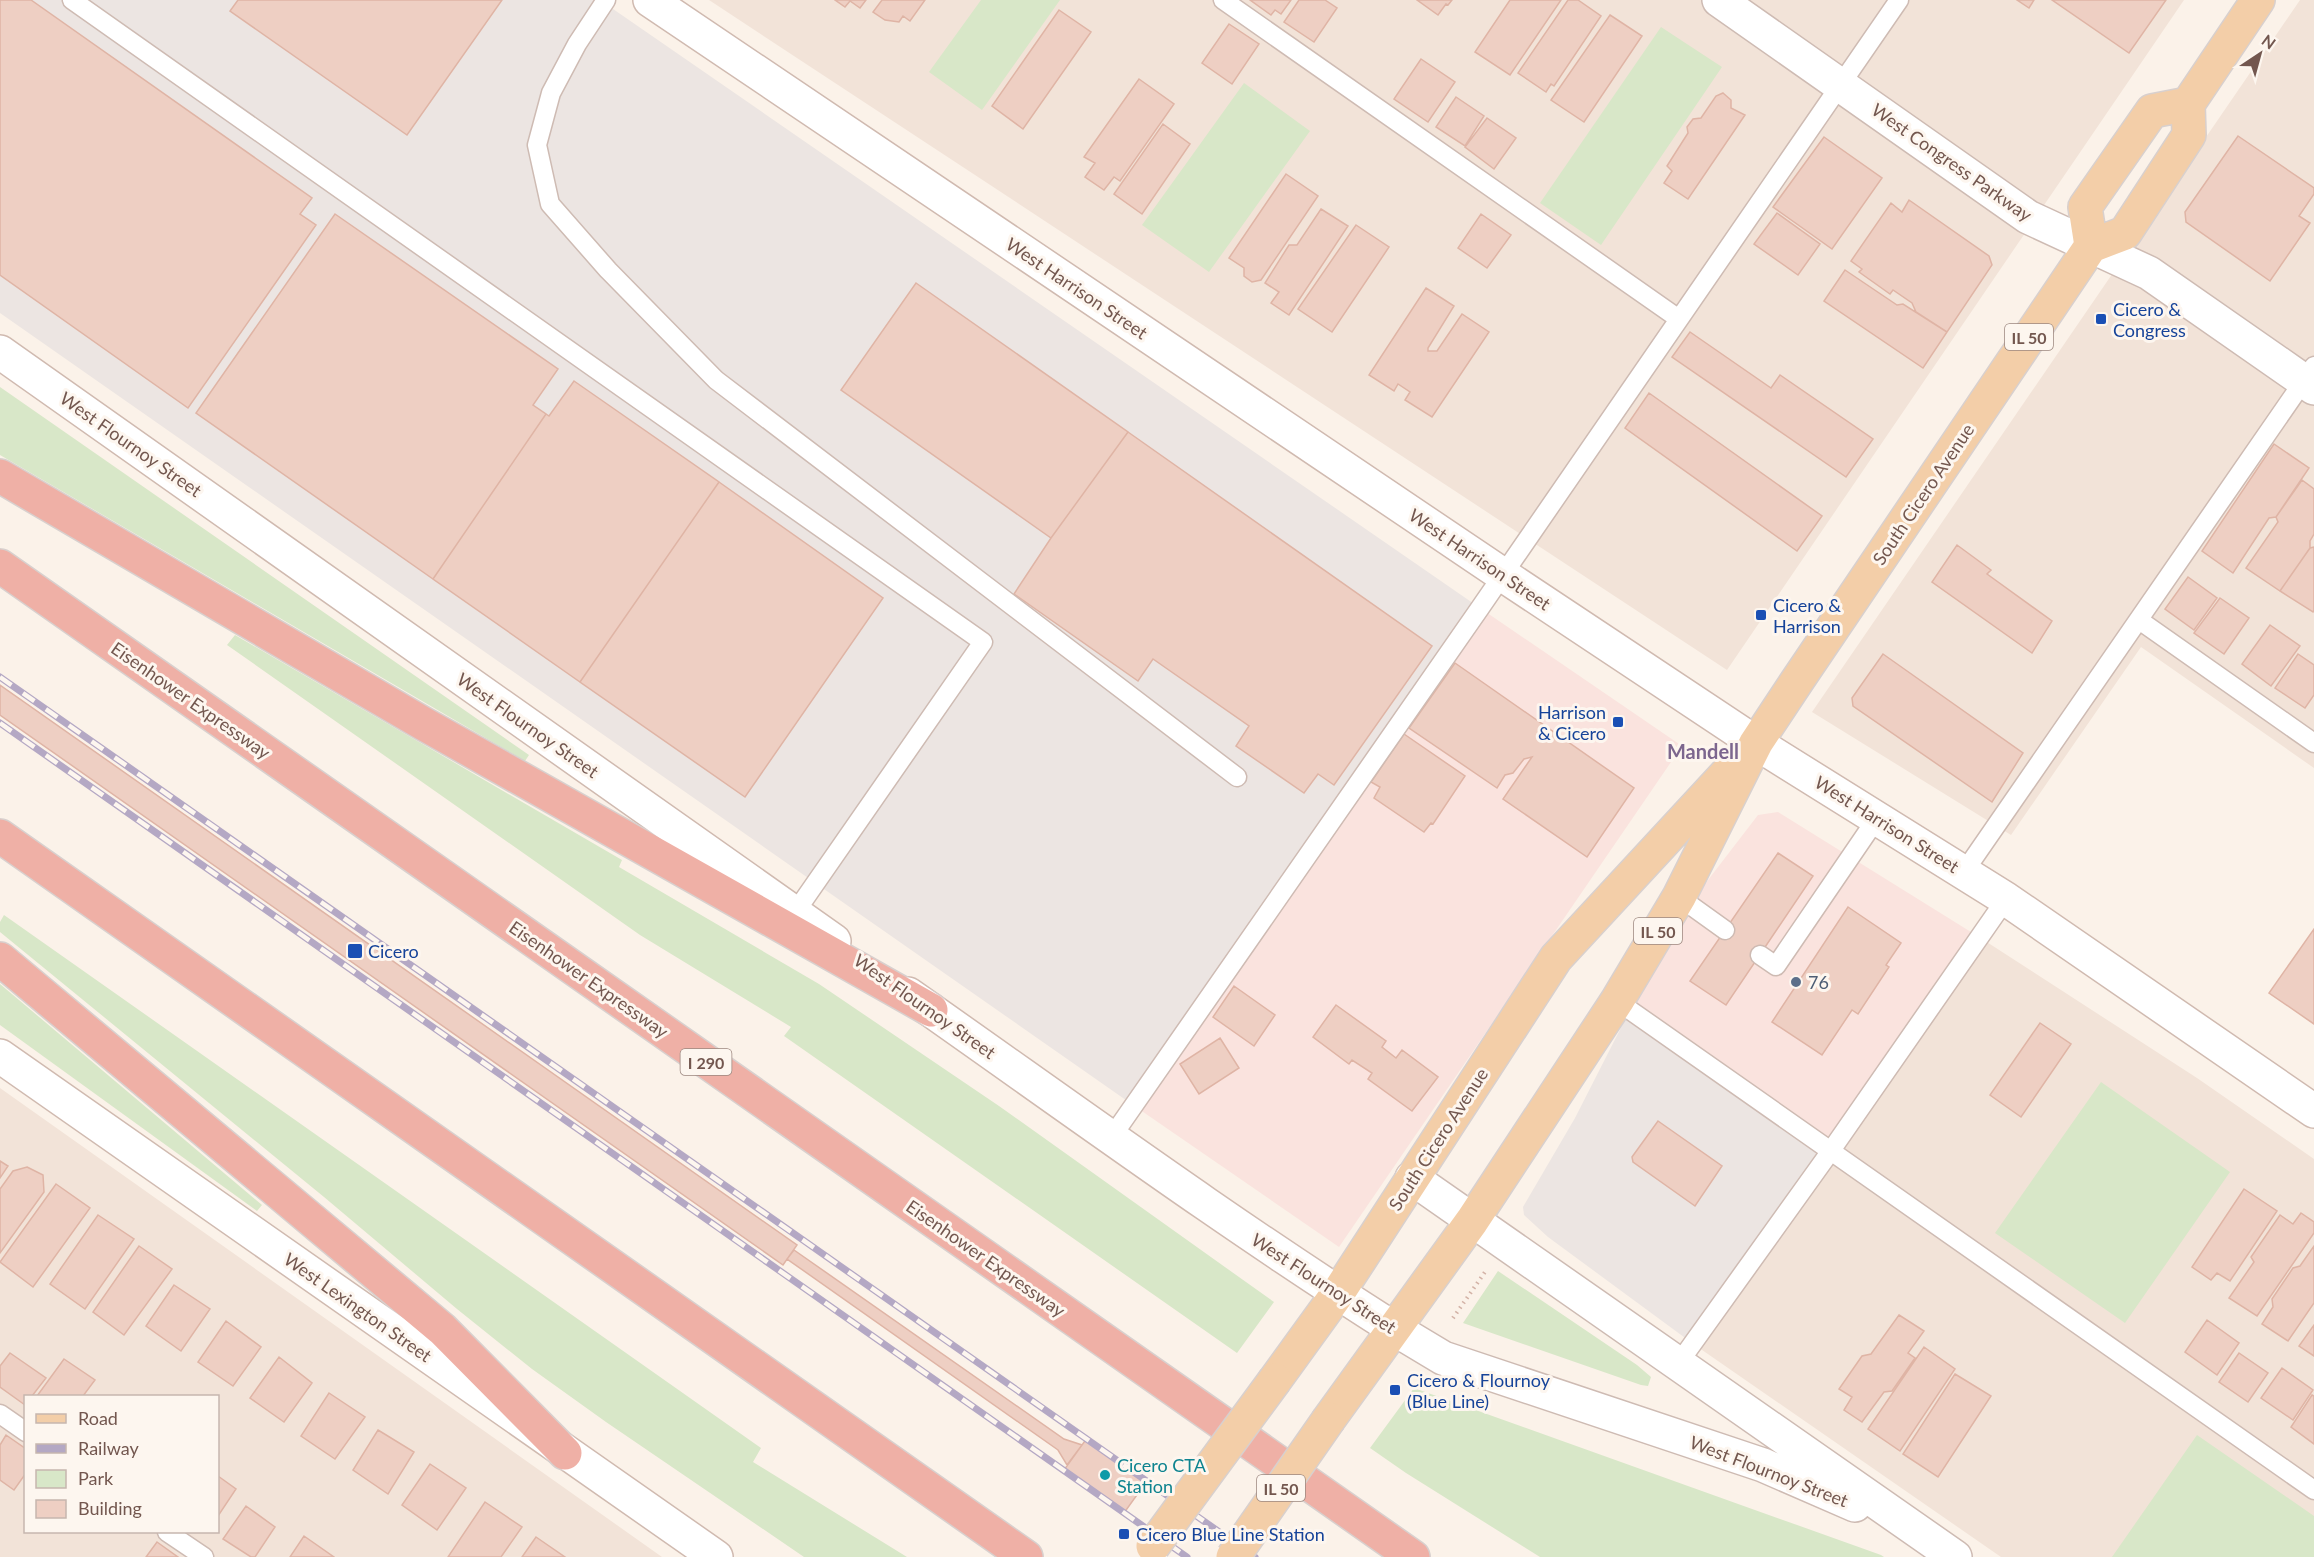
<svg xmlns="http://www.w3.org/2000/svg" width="2314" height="1557" viewBox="0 0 2314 1557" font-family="Lato,sans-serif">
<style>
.residential{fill:#f2e3d8;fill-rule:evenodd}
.commercial{fill:#fae3de}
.industrial{fill:#ece5e2}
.green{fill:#d8e7c8}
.building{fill:#eecfc3;stroke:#dfb4a5;stroke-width:1.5}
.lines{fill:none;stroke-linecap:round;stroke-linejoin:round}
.lane-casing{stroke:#cebbb3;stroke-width:21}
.street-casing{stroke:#cebbb3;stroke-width:36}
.secondary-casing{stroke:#d0bab0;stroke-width:36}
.primary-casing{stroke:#d8d0ce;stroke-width:36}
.highway-casing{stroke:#d8d0ce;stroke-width:36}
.path{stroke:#d3b2a6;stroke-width:4;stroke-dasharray:1.5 4.5;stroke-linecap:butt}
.lane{stroke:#fff;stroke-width:18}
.street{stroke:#fff;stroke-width:33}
.secondary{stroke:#fff;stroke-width:33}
.primary{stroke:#f3cea8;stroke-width:33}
.highway{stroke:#efb0a6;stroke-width:33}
.rail-casing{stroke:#b4a8c4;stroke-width:7}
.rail{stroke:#fdf6ef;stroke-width:4.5;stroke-dasharray:14;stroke-linecap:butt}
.primary-bridge-casing{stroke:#d8d0ce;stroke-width:36;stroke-linecap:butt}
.primary-bridge{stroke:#f3cea8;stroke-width:33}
.transit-dot{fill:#1a4fb4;stroke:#fdf6ef;stroke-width:2}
.service-dot{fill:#5c6f8a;stroke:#fdf6ef;stroke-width:2}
.culture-dot{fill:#0f9aa8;stroke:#fdf6ef;stroke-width:2}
.labels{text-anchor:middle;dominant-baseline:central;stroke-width:6;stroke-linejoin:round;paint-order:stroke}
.shield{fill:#fdf6ef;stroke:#9c877f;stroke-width:1.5}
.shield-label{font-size:16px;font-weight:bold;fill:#73574f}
.street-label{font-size:18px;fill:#73574f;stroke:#fdf6ef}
.transit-label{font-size:18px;fill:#164399;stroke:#fdf6ef;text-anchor:start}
.service-label{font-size:18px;fill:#4e5e75;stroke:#fdf6ef;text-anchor:start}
.culture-label{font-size:18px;fill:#0d838f;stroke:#fdf6ef;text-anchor:start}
.neighbourhood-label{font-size:20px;font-weight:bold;fill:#7c668e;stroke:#fdf6ef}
</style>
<rect width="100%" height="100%" fill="#fbf2e9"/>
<path class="residential" d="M709,0H2184L1727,670Z
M2300,0H2314V768L2141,647L2011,835L1812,712Z
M1979,937L2197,1078L2314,1159V1557H2001L1692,1343Z
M0,1088L662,1557H0ZM26,1396H218V1532H26Z"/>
<path class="commercial" d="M1480,608L1682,746L1339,1247L1133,1105Z
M1778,812L1979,937L1830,1152L1630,1010L1698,893L1758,815Z"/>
<path class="industrial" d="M0,0H600L1480,608L1133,1105L0,313Z
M1630,1010L1830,1152L1692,1343L1548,1237L1524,1215L1523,1207L1575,1118Z"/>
<path class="green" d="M981,0H1060L982,110L929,72Z
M1661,27L1722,67L1601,245L1540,203Z
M1244,83L1310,131L1209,272L1142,225Z
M0,387L529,755L525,761L0,455Z
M235,635L622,860L619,867L819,984L999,1106L1274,1302L1237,1353L784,1036L791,1027L640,935L227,645Z
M4,915L761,1448L753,1462L907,1557H804L606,1422L532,1369L457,1309L324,1197L0,932V922Z
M0,984L262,1205L257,1211L0,1025Z
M2101,1082L2230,1172L2125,1323L1995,1233Z
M1498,1271L1637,1365L1651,1377L1648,1386L1641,1385L1463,1323Z
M1414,1388L1881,1555L1884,1557H1540L1406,1473L1370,1448Z
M2197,1435L2314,1516V1557H2112Z"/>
<path class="building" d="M0,0H31L312,198L300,214L316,225L188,408L0,275Z
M238,0H502L407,135L230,11Z
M835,0H866L860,8L850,1L845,7Z
M882,0H925L910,21L903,16L899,22L885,20L873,12Z
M1250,0H1291L1281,14L1275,10L1271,15Z
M1299,0H1325L1337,8L1314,42L1284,22Z
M1417,0H1452L1448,5L1446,4L1438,15Z
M1510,0H1561L1510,75L1475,52Z
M1568,0H1578L1601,16L1554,86L1551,84L1546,92L1518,73Z
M2017,0H2034L2029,8Z
M2052,0H2166L2129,53Z
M1059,10L1091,32L1023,129L992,106Z
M1610,15L1642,36L1584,122L1551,100Z
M1229,24L1259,44L1232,84L1202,63Z
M1421,59L1455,82L1428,122L1394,99Z
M1139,79L1174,104L1120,181L1114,177L1104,190L1085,177L1095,163L1084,157Z
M1723,93L1731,100V108L1745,115L1688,199L1664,183L1672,171L1667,166L1688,133L1687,127L1693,119L1701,118L1716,96Z
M1456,97L1484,116L1465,146L1436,127Z
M1487,118L1516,138L1494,169L1465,147Z
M1163,124L1190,144L1142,214L1114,194Z
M2238,136L2314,188V194L2299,216L2310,223L2270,281L2186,222L2185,212Z
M1824,137L1882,178L1832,249L1773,207Z
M1286,174L1318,196L1261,280L1252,282L1244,276V268L1229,258Z
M1909,200L1989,256L1992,265L1947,332L1916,312L1912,303L1893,290L1890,294L1859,272L1862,269L1851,261L1891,203L1902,212Z
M1321,209L1348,226L1289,315L1271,303L1279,292L1265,283L1289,245H1297Z
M1777,213L1820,244L1798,275L1754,244Z
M335,214L558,369L533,405L546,414L433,579L196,413Z
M1481,214L1511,235L1487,268L1458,248Z
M1356,225L1389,247L1332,332L1298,309Z
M1845,270L1897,305L1903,304L1947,332L1923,368L1824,301Z
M916,283L1128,432L1051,538L841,390Z
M1426,288L1454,306L1428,348V351H1437L1462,314L1489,332L1432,417L1405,400L1410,392L1398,384L1394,391L1369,375Z
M1690,332L1771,388L1780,375L1873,439L1846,477L1672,357Z
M574,381L719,482L580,682L433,579L546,414L549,416Z
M1649,393L1822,516L1797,551L1625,428Z
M1128,432L1432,646L1334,785L1318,774L1304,793L1236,746L1249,726L1153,659L1138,681L1014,594L1051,538Z
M2274,444L2309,468L2276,517L2269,518L2233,573L2202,551Z
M2302,480L2314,489V534L2310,541V548L2280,591L2246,568L2278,522L2276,517Z
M719,482L883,598L745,797L580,682Z
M1957,545L1991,570L1987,574L2052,621L2032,653L1932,582Z
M2314,547V610L2313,612L2280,591L2310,548Z
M2188,577L2217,598L2194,630L2165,609Z
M2220,598L2249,618L2224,654L2194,633Z
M2270,625L2300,646L2271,686L2242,664Z
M1883,654L2023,753L1992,802L1853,706L1852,698Z
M2298,654L2314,665V695L2305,708L2275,688Z
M1455,663L1634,788L1587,857L1503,799L1532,757L1524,759L1513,773L1505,775L1497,788L1409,728Z
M0,685L797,1245L783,1265L0,715Z
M1404,734L1465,776L1433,824L1431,823L1424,832L1374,798L1380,787L1371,782Z
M1778,853L1813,876L1726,1005L1690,981Z
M1848,907L1901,943L1886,965L1889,967L1858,1014L1852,1010L1822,1055L1772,1022Z
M2314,929V1024L2269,993Z
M1234,986L1275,1015L1254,1046L1213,1017Z
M1336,1005L1386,1041L1382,1047L1396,1058L1402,1050L1438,1077L1412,1111L1368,1079L1372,1073L1352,1060L1349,1064L1313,1037Z
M2040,1023L2071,1044L2021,1117L1990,1095Z
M1220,1038L1239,1068L1199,1094L1180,1064Z
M1658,1121L1722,1166L1695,1206L1633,1162L1632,1157Z
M0,1161L8,1166L0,1178Z
M27,1167L43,1175L44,1192L0,1253V1189L13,1171Z
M56,1184L90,1208L33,1287L0,1262Z
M2244,1189L2277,1211L2230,1281L2217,1273L2211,1280L2192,1267Z
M2301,1213L2314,1222V1233L2257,1316L2229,1298L2254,1262L2251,1257L2280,1215L2293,1224Z
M98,1215L134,1239L85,1309L50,1284Z
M139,1246L172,1269L124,1335L93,1312Z
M2314,1246V1303L2288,1341L2262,1324L2273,1307L2272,1299L2293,1268L2300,1266Z
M794,1250L1064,1439L1082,1445L1067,1465L1058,1450L787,1259Z
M174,1285L210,1309L181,1351L146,1326Z
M1899,1315L1924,1331L1908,1353L1915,1358L1892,1391L1884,1392L1862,1422L1844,1410L1852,1397L1839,1389L1862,1356L1871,1354Z
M2207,1320L2239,1343L2217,1375L2185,1352Z
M226,1321L261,1347L233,1386L198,1362Z
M2314,1325V1356L2299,1346Z
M1924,1347L1955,1369L1900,1451L1868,1429Z
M10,1353L46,1378L32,1396H26L25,1405L0,1387V1366Z
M2239,1353L2268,1373L2248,1402L2219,1382Z
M279,1357L312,1383L284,1422L250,1398Z
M64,1359L95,1380L83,1396H37Z
M2282,1368L2313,1390L2293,1420L2261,1398Z
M1955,1374L1991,1396L1938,1477L1903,1454Z
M329,1393L365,1417L335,1459L301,1436Z
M2312,1395L2314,1396V1444L2291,1427Z
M378,1430L414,1452L388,1494L353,1470Z
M6,1435L26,1449V1473L14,1490L0,1480V1445Z
M1087,1438L1147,1481L1124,1513L1064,1470Z
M430,1464L466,1488L437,1530L402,1505Z
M218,1476L236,1489L218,1516Z
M485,1502L522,1527L501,1557H448Z
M246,1506L275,1527L255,1557H251L223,1539Z
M304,1536L334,1557H290Z
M536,1537L565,1557H522Z
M157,1542L178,1557H146Z"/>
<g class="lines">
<g class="lane-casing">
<path id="lane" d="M72,0L983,642L794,914
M606,0L577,44L551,93L537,145L550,204L608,270L716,380L1237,777
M1223,0L1679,319
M2139,620L2314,743
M1964,872L2314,366
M1679,897L1725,930
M1760,955L1776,966L1877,818
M1617,1001L2314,1490
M1111,1138L1480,608L1899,0
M1678,1364L1830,1152L2006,899
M0,1414L26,1432
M167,1532L204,1557"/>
</g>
<g class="street-casing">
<path id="street" d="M1719,0L2028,217L2149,273L2314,388
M1412,1178L1955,1557
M1393,1328L1443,1358L1763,1465L1855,1505"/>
</g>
<g class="secondary-casing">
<path id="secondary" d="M650,0L1503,575L1756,743L2006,899L2314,1111
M0,352L834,941
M908,994C1069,1107 1227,1223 1393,1328
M0,1056L716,1557"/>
</g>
<g class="primary-casing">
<path id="primary" d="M2091,246L2085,207L2152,111L2188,104
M1275,1380L1338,1293L1556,958L1730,770
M1329,1419L1472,1221L1617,1001L1679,897L1756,743L1797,681L2091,246L2125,233L2189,135L2188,104L2258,0"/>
</g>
<g class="highway-casing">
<path id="highway" d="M0,476L424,724L931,1010
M0,566L1413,1557
M0,836L1026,1557
M0,959L442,1329L565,1453"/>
</g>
<path class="path" d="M1453,1318L1485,1272"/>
<use href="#lane" class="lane"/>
<use href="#street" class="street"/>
<use href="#secondary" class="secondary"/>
<use href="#primary" class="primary"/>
<use href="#highway" class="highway"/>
<g class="rail-casing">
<path id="rail" d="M0,677L1255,1557
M0,723L1187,1557"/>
</g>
<use href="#rail" class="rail"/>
<g class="primary-bridge-casing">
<path id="primary-bridge" d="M1153,1546L1275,1380
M1233,1557L1329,1419"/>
</g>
<use href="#primary-bridge" class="primary-bridge"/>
</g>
<g class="transit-dot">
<rect x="2095" y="313" width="12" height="12" rx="3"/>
<rect x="1755" y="609" width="12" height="12" rx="3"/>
<rect x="1612" y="716" width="12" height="12" rx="3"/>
<rect x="347" y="943" width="16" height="16" rx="3"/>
<rect x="1389" y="1384" width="12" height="12" rx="3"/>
<rect x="1118" y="1528" width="12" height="12" rx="3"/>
</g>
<circle class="service-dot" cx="1796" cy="982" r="6"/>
<circle class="culture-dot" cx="1105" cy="1475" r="6"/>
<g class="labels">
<g class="shield">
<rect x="2005" y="324" width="48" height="26" rx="4.5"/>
<rect x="1634" y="918" width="48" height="26" rx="4.5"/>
<rect x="680.5" y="1049" width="51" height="26" rx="4.5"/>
<rect x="1257" y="1475" width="48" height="26" rx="4.5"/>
</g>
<g class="shield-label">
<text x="2029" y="337">IL 50</text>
<text x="1658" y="931">IL 50</text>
<text x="706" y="1062">I 290</text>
<text x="1281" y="1488">IL 50</text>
</g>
<g class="street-label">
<text transform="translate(1952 162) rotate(35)">West Congress Parkway</text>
<text transform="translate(1077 288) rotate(34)">West Harrison Street</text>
<text transform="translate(131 444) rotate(35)">West Flournoy Street</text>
<text transform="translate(1923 494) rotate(-56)">South Cicero Avenue</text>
<text transform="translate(1480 559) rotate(34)">West Harrison Street</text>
<text transform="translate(191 700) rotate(35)">Eisenhower Expressway</text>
<text transform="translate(528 725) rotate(35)">West Flournoy Street</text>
<text transform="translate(1887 824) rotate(32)">West Harrison Street</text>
<text transform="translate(589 979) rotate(35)">Eisenhower Expressway</text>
<text transform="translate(925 1006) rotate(35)">West Flournoy Street</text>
<text transform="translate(1438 1139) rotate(-57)">South Cicero Avenue</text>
<text transform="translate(986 1258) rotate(35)">Eisenhower Expressway</text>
<text transform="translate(1324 1283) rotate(33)">West Flournoy Street</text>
<text transform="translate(358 1307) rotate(35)">West Lexington Street</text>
<text transform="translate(1769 1471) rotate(21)">West Flournoy Street</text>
</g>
<g class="transit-label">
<text x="2113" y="309">Cicero &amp;<tspan x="2113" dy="21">Congress</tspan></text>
<text x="1773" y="605">Cicero &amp;<tspan x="1773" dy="21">Harrison</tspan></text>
<text x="1606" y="712" text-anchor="end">Harrison<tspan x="1606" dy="21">&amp; Cicero</tspan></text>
<text x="368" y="951">Cicero</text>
<text x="1407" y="1380">Cicero &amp; Flournoy<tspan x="1407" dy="21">(Blue Line)</tspan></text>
<text x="1136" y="1534">Cicero Blue Line Station</text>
</g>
<g class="service-label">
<text x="1808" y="982">76</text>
</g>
<g class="culture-label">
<text x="1117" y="1465">Cicero CTA<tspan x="1117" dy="21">Station</tspan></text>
</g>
<g class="neighbourhood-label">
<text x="1703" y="751">Mandell</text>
</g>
</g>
<rect x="24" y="1395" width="195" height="138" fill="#fdf6ef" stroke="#c6b6af" stroke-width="1.5"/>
<rect x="36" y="1414" width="30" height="9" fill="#f3cea8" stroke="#c6b6af" stroke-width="1.5"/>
<text x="78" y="1425" font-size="18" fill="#73574f">Road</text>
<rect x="36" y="1444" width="30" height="9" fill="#b4a8c4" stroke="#c6b6af" stroke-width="1.5"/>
<text x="78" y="1455" font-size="18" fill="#73574f">Railway</text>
<rect x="36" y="1470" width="30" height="18" fill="#d8e7c8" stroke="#c6b6af" stroke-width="1.5"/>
<text x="78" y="1485" font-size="18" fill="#73574f">Park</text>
<rect x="36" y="1500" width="30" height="18" fill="#eecfc3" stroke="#c6b6af" stroke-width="1.5"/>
<text x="78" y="1515" font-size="18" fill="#73574f">Building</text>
<g transform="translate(2260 54) rotate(36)" stroke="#fdf6ef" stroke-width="4.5" paint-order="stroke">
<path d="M0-4.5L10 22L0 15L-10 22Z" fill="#73574f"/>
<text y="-9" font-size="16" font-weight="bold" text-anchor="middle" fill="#73574f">N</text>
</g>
</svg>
